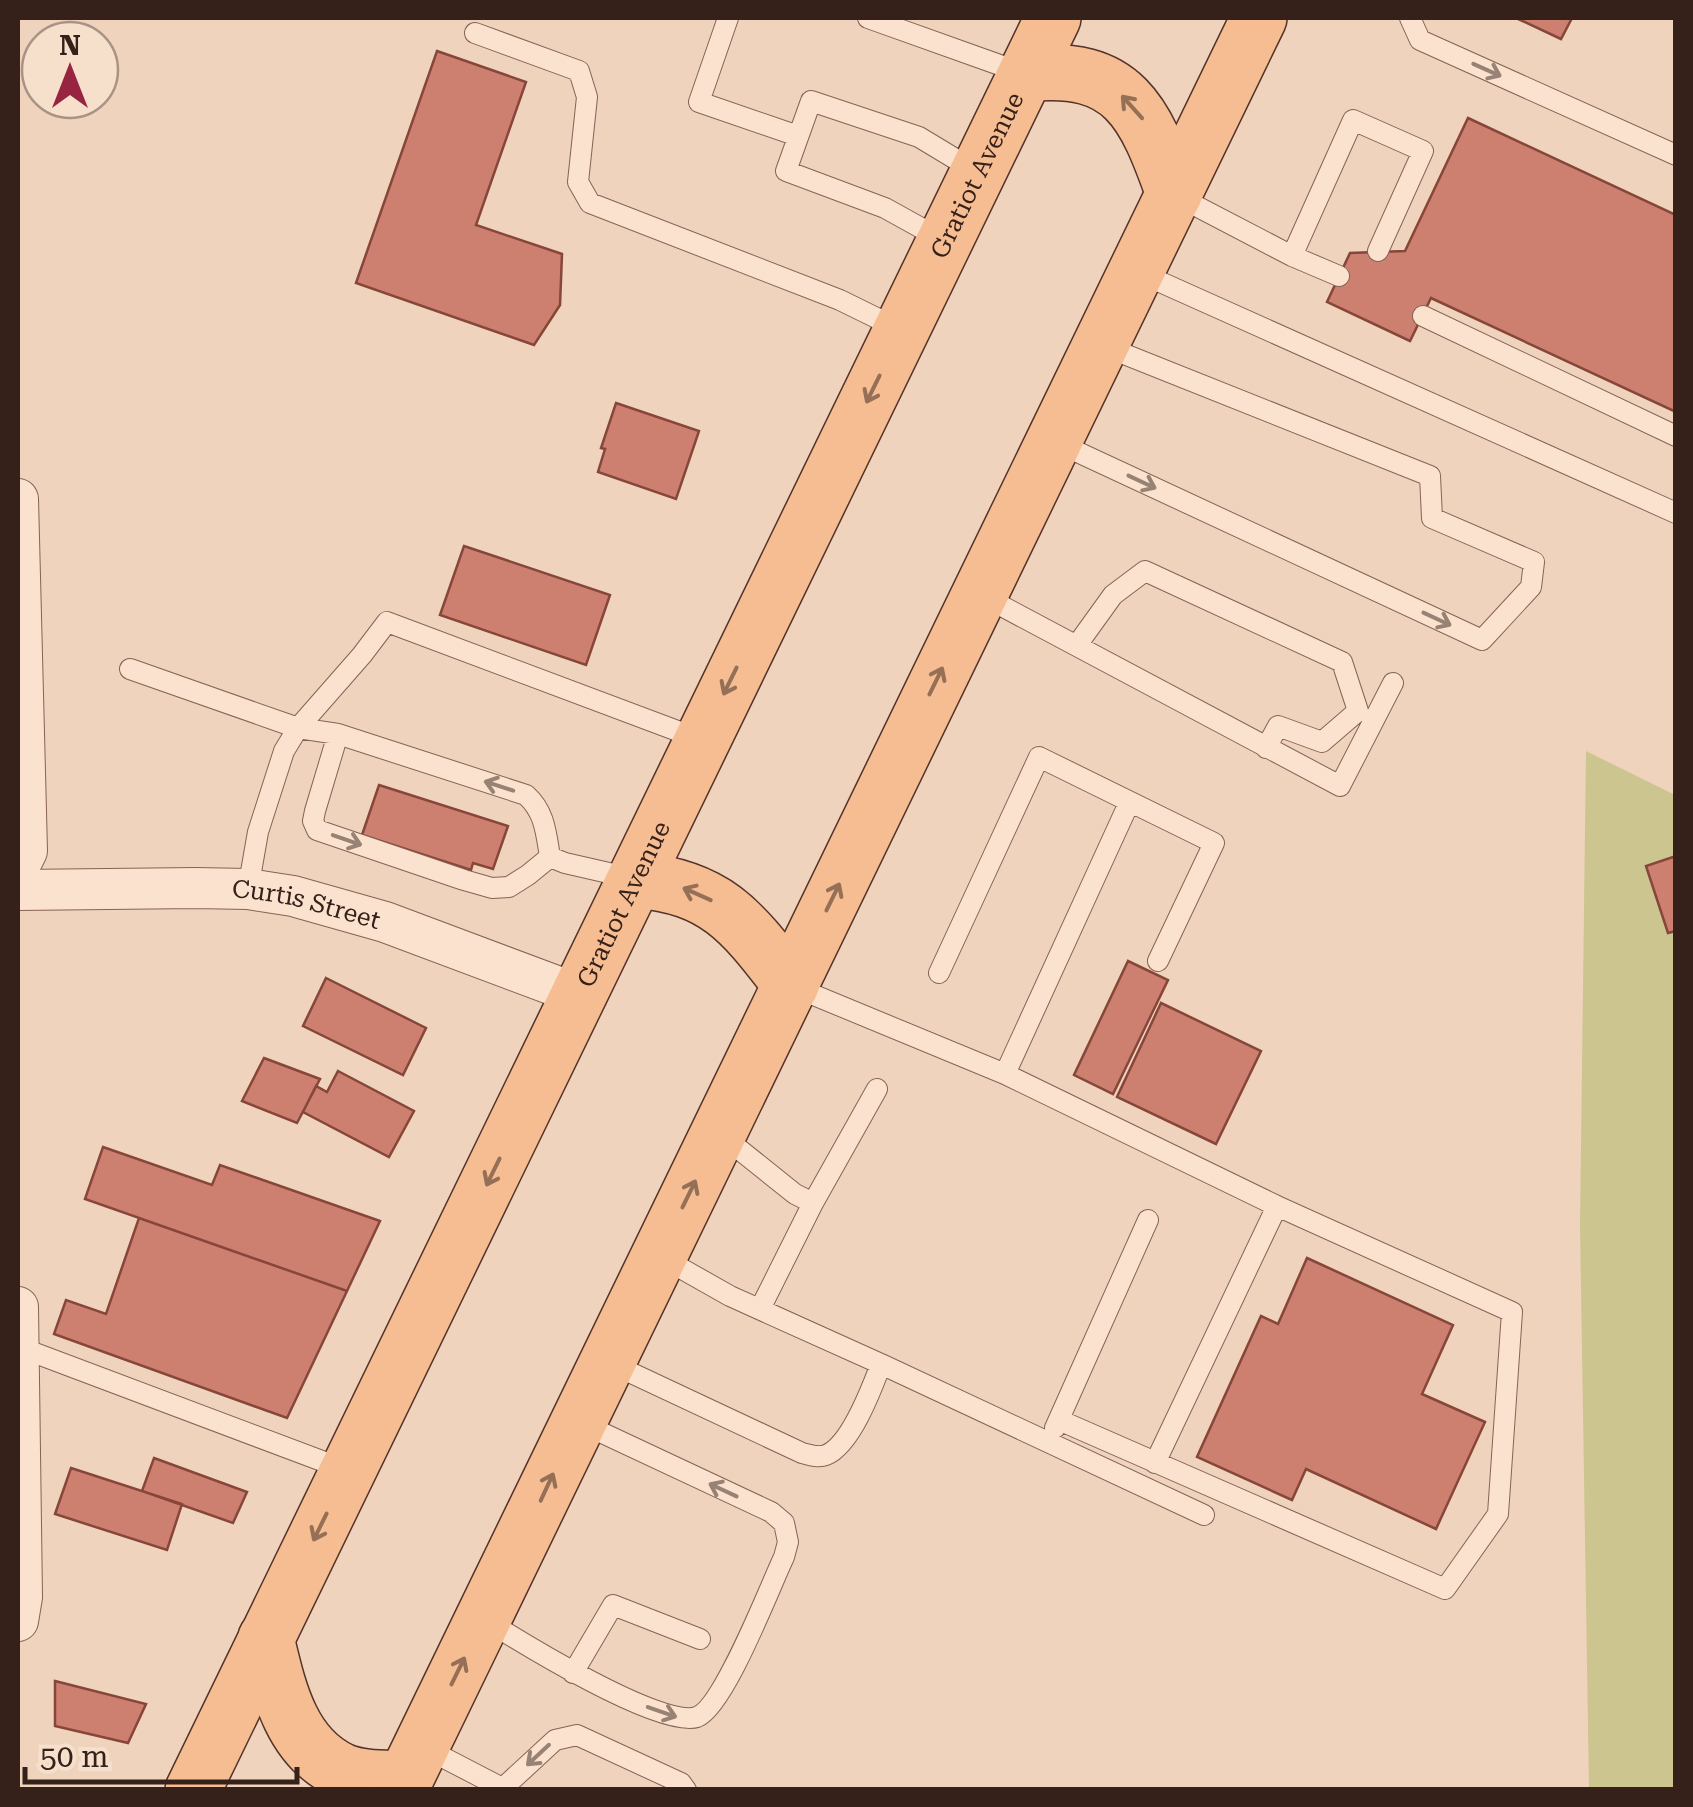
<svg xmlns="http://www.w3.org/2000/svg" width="1693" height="1807" viewBox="0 0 1693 1807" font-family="'Roboto Serif',serif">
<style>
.green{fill:#ccc590}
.building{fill:#ce8070;stroke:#86463a;stroke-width:2.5}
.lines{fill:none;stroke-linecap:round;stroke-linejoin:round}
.lane-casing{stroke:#866355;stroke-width:22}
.street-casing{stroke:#866355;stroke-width:42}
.primary-casing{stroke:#53332a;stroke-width:58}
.lane{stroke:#fae2cf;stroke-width:20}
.street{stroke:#fae2cf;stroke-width:40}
.primary{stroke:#f5bd91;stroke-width:55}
.oneway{stroke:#988274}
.oneway2{stroke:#956f56}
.labels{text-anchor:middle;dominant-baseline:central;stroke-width:10;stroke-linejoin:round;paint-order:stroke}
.street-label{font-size:25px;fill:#35211a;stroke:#f6dfcb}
</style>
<rect width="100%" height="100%" fill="#efd3bc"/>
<path class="green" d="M1586,751L1675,795V1789H1589L1580,1225Z"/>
<path class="building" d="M1516,18H1572L1561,39Z
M437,51L526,82L476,225L562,254L560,305L534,345L356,283Z
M1468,118L1676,215V412L1431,298L1410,341L1327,302L1350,253L1405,251Z
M616,403L699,431L676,499L598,472L605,449L601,448Z
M464,546L610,595L586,665L440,615Z
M379,785L508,826L493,869L473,863L471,870L362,835Z
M1676,856V931L1668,933L1646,866Z
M1128,961L1168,980L1113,1094L1074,1075Z
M326,978L426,1028L403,1075L303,1026Z
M1161,1003L1261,1051L1216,1144L1117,1097Z
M264,1058L320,1079L297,1123L242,1101Z
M338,1071L414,1111L389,1157L303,1112L316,1086L327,1092Z
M103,1147L212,1185L220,1165L380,1221L347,1291L85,1199Z
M139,1218L347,1291L287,1418L54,1334L66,1300L106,1314Z
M1307,1258L1453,1325L1422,1394L1485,1422L1436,1529L1306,1469L1292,1500L1197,1457L1261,1316L1278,1324Z
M154,1458L247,1492L233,1523L142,1491Z
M71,1468L182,1504L167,1550L55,1514Z
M55,1681L146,1704L128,1743L55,1726Z"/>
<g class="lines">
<g class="lane-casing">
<path id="lane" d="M728,18L699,102L798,136
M868,18L1025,74
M1410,18L1420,40L1676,155
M475,33L579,71L587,97L578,182L590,203L840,300L901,330
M1175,195L1292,256L1353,120L1423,151L1378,251
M941,239L885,208L786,171L811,101L919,137L977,172
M1292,256L1339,276
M1138,272L1676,513
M1423,316L1676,436
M1056,442L1482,640L1531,587L1534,562L1432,518L1430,476L1104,346
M981,595L1340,786L1393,683
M1077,645L1113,595L1145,571L1342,662L1358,711L1322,742L1278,726L1266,748
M130,669L298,728L338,734L526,795C545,812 546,833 550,857
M338,734L315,811L313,821L317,830L464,880L492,888L509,887L528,875L550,857
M550,857L565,863L635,879
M248,889L258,832L284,751L298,728L362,655L387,622L699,739
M939,973L1039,757L1214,843L1158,961
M792,986L1005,1074L1277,1206L1512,1312L1498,1514L1445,1589L1059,1420
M1005,1074L1129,803
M720,1134L795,1194L813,1203L760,1309
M813,1203L877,1089
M19,1347L346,1470
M608,1362L802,1453C810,1455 818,1458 826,1455C851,1445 872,1388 881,1364L730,1296L661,1257
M881,1364L1204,1515
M1055,1428L1148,1220
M1155,1463L1277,1206
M484,1619C519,1641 661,1729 697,1717C724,1707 770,1586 784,1557L788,1542L784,1523L771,1512L579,1422
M573,1673L613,1605L700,1639
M423,1747L506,1790
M503,1788L555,1740L577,1735L681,1783L686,1790"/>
</g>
<g class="street-casing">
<g id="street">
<path d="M18,499L27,851L18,869"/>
<path id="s1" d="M18,890L196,888L248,889L293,896L385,922L580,995"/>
<path d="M18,1307L22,1597L18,1621"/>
</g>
</g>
<g class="primary-casing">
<g id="primary">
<path d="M1026,74C1124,63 1145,112 1174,194"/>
<path d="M636,880C718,887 743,923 791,985"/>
<path d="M266,1638C278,1688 290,1747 342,1771C361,1779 384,1778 405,1779"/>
<path id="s2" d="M193,1790L1053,18"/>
<path d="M400,1790L1259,18"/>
</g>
</g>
<use href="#lane" class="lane"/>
<use href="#street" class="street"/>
<use href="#primary" class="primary"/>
</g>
<defs><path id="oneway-shaft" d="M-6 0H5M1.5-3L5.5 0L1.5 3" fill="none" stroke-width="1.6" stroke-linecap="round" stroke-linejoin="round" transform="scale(2.5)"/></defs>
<g class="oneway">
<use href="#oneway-shaft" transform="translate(1487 70) rotate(24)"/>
<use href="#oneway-shaft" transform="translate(1142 482) rotate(25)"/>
<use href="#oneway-shaft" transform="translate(1437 619) rotate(25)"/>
<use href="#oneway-shaft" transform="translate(499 786) rotate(-162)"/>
<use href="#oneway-shaft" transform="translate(347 840) rotate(19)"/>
<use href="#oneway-shaft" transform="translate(723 1490) rotate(-155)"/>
<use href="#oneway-shaft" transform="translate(662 1712) rotate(19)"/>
<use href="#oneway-shaft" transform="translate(538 1755) rotate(137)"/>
</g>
<g class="oneway2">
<use href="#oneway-shaft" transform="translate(1132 107) rotate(-132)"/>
<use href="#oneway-shaft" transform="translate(873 389) rotate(116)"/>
<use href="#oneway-shaft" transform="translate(730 681) rotate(116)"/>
<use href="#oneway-shaft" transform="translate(936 681) rotate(-64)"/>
<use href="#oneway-shaft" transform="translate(697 894) rotate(-156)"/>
<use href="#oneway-shaft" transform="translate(833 897) rotate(-64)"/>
<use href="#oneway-shaft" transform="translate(493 1172) rotate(116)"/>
<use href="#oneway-shaft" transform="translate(689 1194) rotate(-64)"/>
<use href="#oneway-shaft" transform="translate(547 1487) rotate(-65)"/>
<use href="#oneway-shaft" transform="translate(320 1527) rotate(116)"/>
<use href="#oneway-shaft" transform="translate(458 1671) rotate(-64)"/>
</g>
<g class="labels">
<g class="street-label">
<text stroke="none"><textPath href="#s2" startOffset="1795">Gratiot Avenue</textPath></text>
<text stroke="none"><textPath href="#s2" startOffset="985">Gratiot Avenue</textPath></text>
<text stroke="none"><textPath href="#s1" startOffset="290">Curtis Street</textPath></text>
</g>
</g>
<rect width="1693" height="1807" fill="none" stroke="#35211a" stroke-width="40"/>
<g transform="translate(70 70)"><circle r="48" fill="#f6dfcb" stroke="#a99384" stroke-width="2.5"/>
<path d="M0-8L18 38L0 25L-18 38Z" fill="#972440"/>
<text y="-15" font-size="28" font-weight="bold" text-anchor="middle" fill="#35211a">N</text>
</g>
<path d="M25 1767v15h272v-15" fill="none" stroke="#35211a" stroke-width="5"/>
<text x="40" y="1767" font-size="30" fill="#35211a" stroke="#f6dfcb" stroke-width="8" paint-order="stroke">50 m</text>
</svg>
